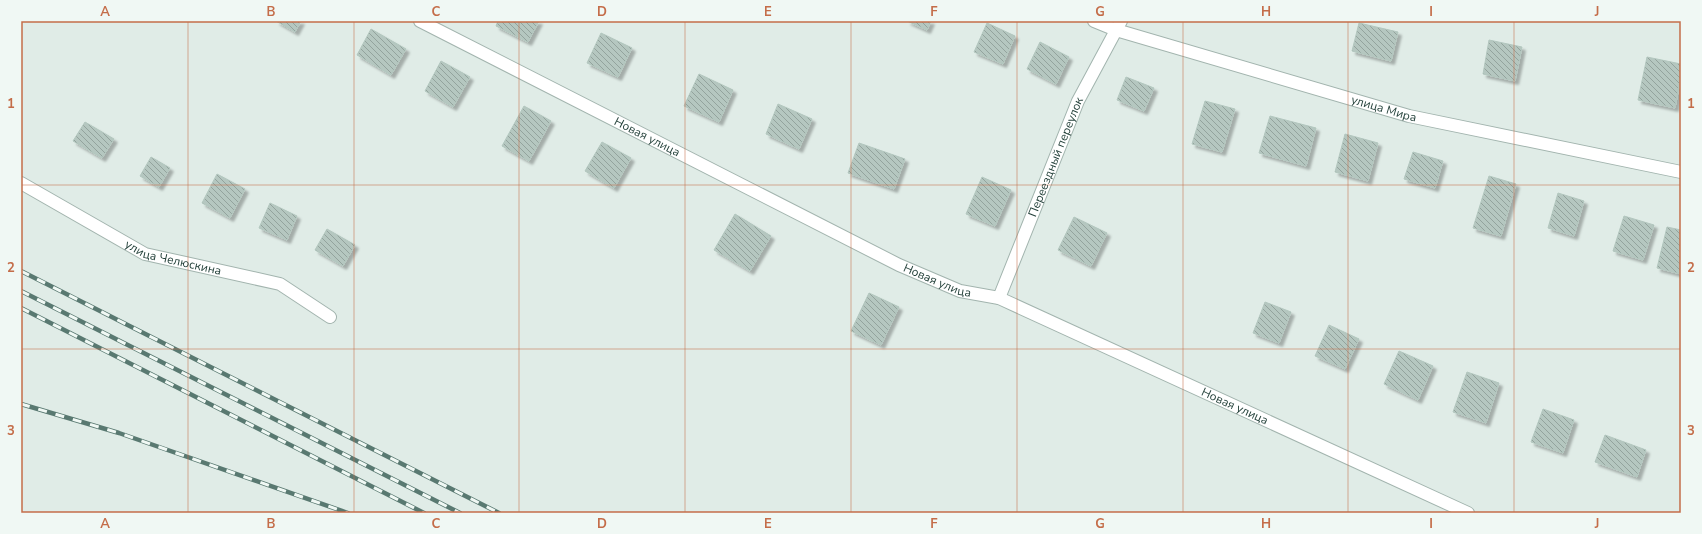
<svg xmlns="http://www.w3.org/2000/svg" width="1702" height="534" viewBox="0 0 1702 534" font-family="'Nunito Sans',sans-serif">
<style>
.building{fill:url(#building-back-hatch);stroke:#b2c6be;filter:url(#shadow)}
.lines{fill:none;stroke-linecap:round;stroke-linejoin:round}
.minor-casing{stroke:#a2b4ae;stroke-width:14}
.tertiary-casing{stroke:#a2b4ae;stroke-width:14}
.minor{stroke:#fff;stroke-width:12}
.tertiary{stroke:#fff;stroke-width:12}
.rail-casing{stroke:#597971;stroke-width:4.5}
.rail{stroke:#f0f8f4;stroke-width:3;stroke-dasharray:9;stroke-linecap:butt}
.grid{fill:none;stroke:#c46d49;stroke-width:1;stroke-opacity:0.55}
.labels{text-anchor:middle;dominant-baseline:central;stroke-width:3;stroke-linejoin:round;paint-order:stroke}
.street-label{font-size:12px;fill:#1f3d36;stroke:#f0f8f4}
.neatline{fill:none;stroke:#c46d49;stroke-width:1.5}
.grid-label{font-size:13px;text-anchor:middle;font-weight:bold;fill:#c46d49}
</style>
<defs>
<pattern id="building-back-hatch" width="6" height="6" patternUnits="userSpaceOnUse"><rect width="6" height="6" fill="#b5c7c0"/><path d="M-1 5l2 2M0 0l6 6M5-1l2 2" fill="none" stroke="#93a39d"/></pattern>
<filter id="shadow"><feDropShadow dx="3.5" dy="3.5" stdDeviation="1" flood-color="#0004"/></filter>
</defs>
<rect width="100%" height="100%" fill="#e0ece7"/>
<path class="building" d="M276,21H301L295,32Z
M498,21H539L528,42L496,26Z
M907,21H931L927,30Z
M987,23L1015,36L1003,64L974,52Z
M1359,23L1398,32L1391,61L1352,51Z
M371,29L406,49L391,75L357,55Z
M601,33L632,48L618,77L587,63Z
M1489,40L1522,47L1515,81L1483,74Z
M1040,42L1069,57L1056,84L1027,69Z
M1647,57L1681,64V76L1675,108L1638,100Z
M441,61L470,77L453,107L425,91Z
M699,74L733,90L719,122L684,106Z
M1126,77L1154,88L1144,111L1117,100Z
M1205,101L1235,109L1222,152L1192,144Z
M778,104L812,119L799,149L766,134Z
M524,106L551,121L529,161L502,146Z
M1270,116L1316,128L1306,166L1259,153Z
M85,122L114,139L102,158L73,141Z
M1345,134L1378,143L1368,181L1335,172Z
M602,142L631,158L614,188L585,171Z
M859,143L905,159L894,189L848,173Z
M1413,152L1443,161L1435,188L1404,179Z
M151,157L170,168L159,187L140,176Z
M217,174L245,189L230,218L202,203Z
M1489,176L1516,184L1501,236L1473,228Z
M982,177L1011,190L995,226L966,214Z
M1558,193L1584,201L1574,236L1548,228Z
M270,203L297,216L287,240L259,228Z
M735,214L771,236L750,271L714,250Z
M1624,216L1654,225L1643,260L1613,251Z
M1074,217L1107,233L1091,266L1058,250Z
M1667,227L1681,230V274L1657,268Z
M327,229L355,245L343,266L315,250Z
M869,293L899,307L881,345L851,331Z
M1265,302L1291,312L1279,343L1253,333Z
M1329,325L1359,339L1345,369L1315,356Z
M1399,351L1433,366L1418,400L1384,384Z
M1467,372L1499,383L1486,423L1453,412Z
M1543,409L1574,420L1563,453L1531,442Z
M1605,435L1646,450L1637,477L1595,462Z"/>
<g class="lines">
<g class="minor-casing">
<g id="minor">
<path id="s1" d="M420,21L899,265L960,291L999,298L1468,513"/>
<path id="s2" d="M21,183L145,254L280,284L330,317"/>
<path id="s3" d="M999,298L1078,101L1121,21"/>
</g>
</g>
<g class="tertiary-casing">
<g id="tertiary">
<path id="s4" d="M1094,21L1116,30L1409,116L1681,172"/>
</g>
</g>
<use href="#minor" class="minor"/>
<use href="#tertiary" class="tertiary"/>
<g class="rail-casing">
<path id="rail" d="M21,271L499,513
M21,291L460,513
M21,308L424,513
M21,404L119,433L348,513"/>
</g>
<use href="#rail" class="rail"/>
</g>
<path class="grid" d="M188,21V513M354,21V513M519,21V513M685,21V513M851,21V513M1017,21V513M1183,21V513M1348,21V513M1514,21V513M21,185H1681M21,349H1681"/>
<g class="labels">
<g class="street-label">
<text stroke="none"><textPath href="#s4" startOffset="303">улица Мира</textPath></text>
<text stroke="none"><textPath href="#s1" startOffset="255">Новая улица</textPath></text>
<text stroke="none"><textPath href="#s3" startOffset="152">Переездный переулок</textPath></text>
<text stroke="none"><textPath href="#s2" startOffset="171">улица Челюскина</textPath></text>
<text stroke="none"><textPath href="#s1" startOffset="579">Новая улица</textPath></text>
<text stroke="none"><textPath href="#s1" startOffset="903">Новая улица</textPath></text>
</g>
</g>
<rect width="1702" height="534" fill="none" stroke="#f0f8f4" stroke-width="44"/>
<rect x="22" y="22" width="1658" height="490" class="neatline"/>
<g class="grid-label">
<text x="105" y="16">A</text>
<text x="271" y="16">B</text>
<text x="436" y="16">C</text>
<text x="602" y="16">D</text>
<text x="768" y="16">E</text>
<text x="934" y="16">F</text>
<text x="1100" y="16">G</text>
<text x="1266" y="16">H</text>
<text x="1431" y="16">I</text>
<text x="1597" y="16">J</text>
<text x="11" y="108">1</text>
<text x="1691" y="108">1</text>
<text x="11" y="272">2</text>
<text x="1691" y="272">2</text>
<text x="11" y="435">3</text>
<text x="1691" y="435">3</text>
<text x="105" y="528">A</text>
<text x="271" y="528">B</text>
<text x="436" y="528">C</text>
<text x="602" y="528">D</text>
<text x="768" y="528">E</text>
<text x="934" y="528">F</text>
<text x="1100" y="528">G</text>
<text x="1266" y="528">H</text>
<text x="1431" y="528">I</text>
<text x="1597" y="528">J</text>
</g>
</svg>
